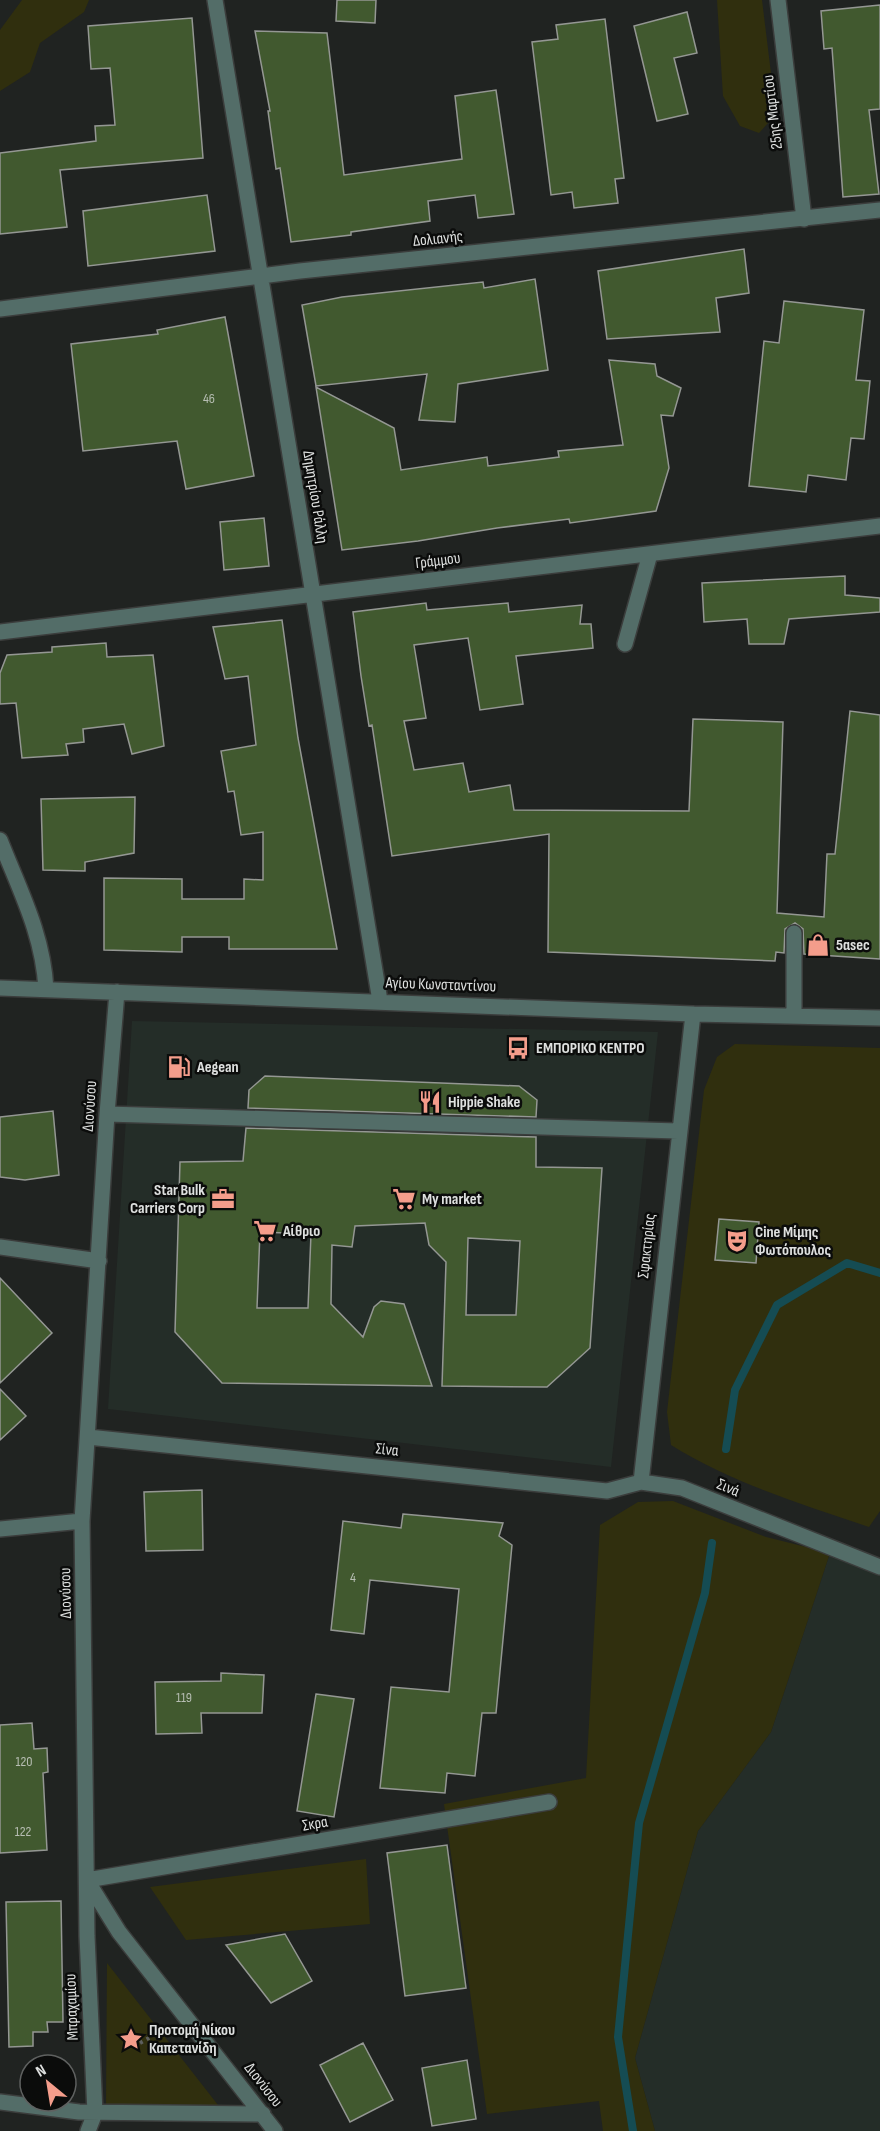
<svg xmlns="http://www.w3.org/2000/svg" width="880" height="2131" viewBox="0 0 880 2131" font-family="'Sofia Sans Condensed',sans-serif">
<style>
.built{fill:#242d28}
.green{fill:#302f0e}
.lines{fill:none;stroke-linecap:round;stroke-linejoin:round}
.stream{stroke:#154c53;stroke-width:8}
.building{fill:#41592f;stroke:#949793;stroke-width:1.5;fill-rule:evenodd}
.minor-casing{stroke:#3b3d3c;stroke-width:18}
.path{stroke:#5d5f5e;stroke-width:4;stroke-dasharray:3 4.5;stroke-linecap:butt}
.minor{stroke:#536d68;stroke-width:15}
.labels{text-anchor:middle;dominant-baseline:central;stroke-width:5;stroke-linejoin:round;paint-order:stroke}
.number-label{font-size:14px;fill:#b7beb3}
.street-label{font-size:16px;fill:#dee0df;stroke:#0b0c0b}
.poi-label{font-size:16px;font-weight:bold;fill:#dee0df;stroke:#0b0c0b;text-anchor:start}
</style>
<rect width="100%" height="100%" fill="#202321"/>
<path class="built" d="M132,1021L658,1032L611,1467L108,1409Z
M830,1553L880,1574V2131H655L635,2058L698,1831L771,1732Z"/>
<path class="green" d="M22,0H89L84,12L40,43L30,72L0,91V30Z
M717,0H762L776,114L759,133L740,126L723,96Z
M735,1044L880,1048V1511L869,1527C802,1504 732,1483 671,1445L667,1412L704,1090L717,1057Z
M673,1501L766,1537L830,1553L771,1732L698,1831L635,2058L655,2131H603L599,2101L487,2114L444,1804L586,1778L600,1525L638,1502Z
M366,1859L370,1924L186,1940L150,1887Z
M107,1963L218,2105L106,2106Z"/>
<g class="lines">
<path class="stream" d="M726,1449L735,1390L777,1305L847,1263L880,1273
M633,2131L618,2037L639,1823L705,1593L712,1543"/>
</g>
<path class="building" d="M337,0H376L375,23L336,21Z
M880,5V109L869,110L879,194L843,197L832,48L824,49L821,11Z
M687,12L697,53L674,58L688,114L657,121L634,26Z
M192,18L203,158L60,170L67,227L0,234V153L96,141L95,126L115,125L110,68L91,69L88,26Z
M605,19L624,178L615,179L618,203L574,208L572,192L551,195L532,42L558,39L556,25Z
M255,31L327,33L344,175L462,159L455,96L496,90L514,214L478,218L475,195L428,201L430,221L351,232V235L291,242L280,168L276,169L268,111H270Z
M207,195L215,251L88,266L83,211Z
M744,249L749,293L716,298L720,332L607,339L598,271Z
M535,279L548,370L458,384L455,422L419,420L427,374L316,386L302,305L342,297L483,282L484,288Z
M784,301L864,310L856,380L870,381L864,439L851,438L846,480L808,475L806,492L749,486L764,341L779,343Z
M225,317L254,476L186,489L177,441L83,451L71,344L158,334L157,330Z
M609,360L655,364L657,376L681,388L673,416L661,415L669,468L656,511L570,523L569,519L497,528L418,541L342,550L316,387L394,428L401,470L487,457L488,466L559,457L558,451L623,445Z
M264,518L269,566L224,570L220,522Z
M845,576V595L880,598V612L789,619L784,644H749L747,619L704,622L702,583Z
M426,603L427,610L508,603L509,612L582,605L580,624H591L593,648L516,656L523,704L480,710L468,638L414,645L426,718L404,721L414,770L463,763L469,792L510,785L514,810L689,811L693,719L783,722L777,913L824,917L827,854H835L850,711L880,715V959L804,954L803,929L795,923L785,929L784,953L776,952L775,961L548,952L549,834L392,856L372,725L369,726L361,676L353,612Z
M282,620L298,738L337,949H229V937H182V952L104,950V878L182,879V899H244V879L263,880V832L241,835L234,791L228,792L221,751L256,745L248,676L225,679L213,627Z
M106,643L107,657L153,655L164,746L132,754L124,724L83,729L84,742L66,744L68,755L22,758L16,703L0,704V673L7,655L52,652V647Z
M135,797L134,853L85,862V871L43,870L41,799Z
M265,1076L519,1086L537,1100L536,1117L248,1108L249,1090Z
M53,1111L59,1175L25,1180L0,1177V1117Z
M246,1128L536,1137V1167L602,1168L590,1348L547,1387L442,1386L446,1262L429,1245L425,1223L355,1226L352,1247L332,1245L331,1304L363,1337L374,1307L381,1301L404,1304L432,1386L222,1383L175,1332L180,1162L243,1161ZM260,1232L311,1234L308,1308H257ZM468,1238L520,1241L516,1315H466Z
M719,1219L759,1222L756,1263L715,1260Z
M0,1278L52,1333L0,1383Z
M0,1389L26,1416L0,1440Z
M202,1490L203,1550L146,1551L144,1492Z
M403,1514L503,1523L499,1536L512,1545L496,1713H482L475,1776L447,1773L445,1793L380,1788L391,1687L449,1692L459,1589L370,1580L364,1634L331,1630L343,1521L401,1528Z
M221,1673L264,1675L262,1713H201L202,1733L156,1734L155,1682L221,1681Z
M316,1694L354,1699L334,1817L297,1811Z
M32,1723L34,1749L47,1748L48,1772L43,1773L47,1850L0,1853V1725Z
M447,1845L466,1988L405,1996L387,1853Z
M61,1901L63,2022H47L48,2032H33V2046L9,2047L6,1902Z
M285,1934L312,1981L271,2003L226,1945Z
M363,2043L393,2100L350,2122L320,2065Z
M467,2060L476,2119L432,2126L422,2068Z"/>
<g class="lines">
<g class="minor-casing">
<path id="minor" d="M215,0L380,1001
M778,0L804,219
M0,309L300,271L880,210
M0,632L880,526
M625,644L650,554
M0,840C20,891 43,934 46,989
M0,988L693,1014L880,1018
M794,1016V933
M107,1114L678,1131
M0,1247L99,1261
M88,1437L607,1491L641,1482L682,1488L880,1567
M641,1482L693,1014
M0,1529L82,1521
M87,1880L549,1802
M88,1882L119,1932L275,2131
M0,2102L79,2112L263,2114
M88,2131L95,2113L87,1936L82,1521L107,1114L117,992"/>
</g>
<path class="path" d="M140,2043L167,2028"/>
<use href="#minor" class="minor"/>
</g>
<defs>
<g id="shop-bare" transform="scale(1.8)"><path d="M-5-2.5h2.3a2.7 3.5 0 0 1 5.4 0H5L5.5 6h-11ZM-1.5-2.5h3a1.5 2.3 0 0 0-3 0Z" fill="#f49d8b" stroke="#0b0c0b" stroke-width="2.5" paint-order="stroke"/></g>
<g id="bus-bare" transform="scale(1.8)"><path d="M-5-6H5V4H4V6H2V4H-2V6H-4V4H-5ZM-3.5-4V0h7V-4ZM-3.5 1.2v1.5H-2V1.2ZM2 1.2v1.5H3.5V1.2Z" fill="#f49d8b" stroke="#0b0c0b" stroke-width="2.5" paint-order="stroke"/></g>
<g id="fuel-bare" transform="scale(1.8)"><path d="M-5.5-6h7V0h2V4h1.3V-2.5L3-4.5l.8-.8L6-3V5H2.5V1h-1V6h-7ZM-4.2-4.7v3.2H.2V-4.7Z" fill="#f49d8b" stroke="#0b0c0b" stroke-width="2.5" paint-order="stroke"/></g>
<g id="restaurant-bare" transform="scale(1.8)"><path d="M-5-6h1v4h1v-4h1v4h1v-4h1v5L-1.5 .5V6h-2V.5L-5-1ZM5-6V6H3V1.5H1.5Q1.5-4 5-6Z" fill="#f49d8b" stroke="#0b0c0b" stroke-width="2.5" paint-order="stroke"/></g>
<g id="office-bare" transform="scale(1.8)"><path d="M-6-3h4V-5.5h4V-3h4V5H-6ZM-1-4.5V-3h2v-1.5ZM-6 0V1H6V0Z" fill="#f49d8b" stroke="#0b0c0b" stroke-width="2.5" paint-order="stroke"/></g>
<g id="supermarket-bare" transform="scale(1.8)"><path d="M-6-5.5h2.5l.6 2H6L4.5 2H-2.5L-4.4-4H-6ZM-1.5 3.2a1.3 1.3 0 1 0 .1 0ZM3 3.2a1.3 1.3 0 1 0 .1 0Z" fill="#f49d8b" stroke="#0b0c0b" stroke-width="2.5" paint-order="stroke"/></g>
<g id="theatre-bare" transform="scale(1.8)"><path d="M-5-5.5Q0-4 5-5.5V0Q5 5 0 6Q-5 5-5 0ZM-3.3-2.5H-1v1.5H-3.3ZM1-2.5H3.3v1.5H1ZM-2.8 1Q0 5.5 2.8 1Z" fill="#f49d8b" stroke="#0b0c0b" stroke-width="2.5" paint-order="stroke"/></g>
<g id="sight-bare" transform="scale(1.8)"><path d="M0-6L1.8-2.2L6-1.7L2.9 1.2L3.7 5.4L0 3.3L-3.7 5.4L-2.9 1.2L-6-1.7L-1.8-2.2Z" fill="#f49d8b" stroke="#0b0c0b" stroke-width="2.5" paint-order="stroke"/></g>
</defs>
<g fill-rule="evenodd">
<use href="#shop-bare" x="818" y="945"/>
<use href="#bus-bare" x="518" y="1048"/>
<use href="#fuel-bare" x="179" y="1067"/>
<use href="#restaurant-bare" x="430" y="1102"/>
<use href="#office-bare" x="223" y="1199"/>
<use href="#supermarket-bare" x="404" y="1199"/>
<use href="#supermarket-bare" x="265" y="1231"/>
<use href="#theatre-bare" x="737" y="1241"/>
<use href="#sight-bare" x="131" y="2039"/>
</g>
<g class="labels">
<g class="number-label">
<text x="209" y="398">46</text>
<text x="353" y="1577">4</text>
<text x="184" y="1697">119</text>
<text x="24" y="1761">120</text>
<text x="23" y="1831">122</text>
</g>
<g class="street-label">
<text transform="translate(773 112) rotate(-97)">25ης Μαρτίου</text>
<text transform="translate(438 239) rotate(-6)">Δολιανής</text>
<text transform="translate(315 497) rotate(81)">Δημητρίου Ράλλη</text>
<text transform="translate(438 561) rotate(-7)">Γράμμου</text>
<text transform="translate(441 985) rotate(2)">Αγίου Κωνσταντίνου</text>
<text transform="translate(90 1106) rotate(-86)">Διονύσου</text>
<text transform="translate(647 1246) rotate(-84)">Σφακτηρίας</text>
<text transform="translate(387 1450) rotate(6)">Σίνα</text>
<text transform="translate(728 1488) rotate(23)">Σινά</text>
<text transform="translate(66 1593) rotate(-91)">Διονύσου</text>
<text transform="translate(315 1824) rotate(-10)">Σκρα</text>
<text transform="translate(72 2007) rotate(-92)">Μπραχαμίου</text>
<text transform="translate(263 2085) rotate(52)">Διονύσου</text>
</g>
<g class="poi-label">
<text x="836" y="945">5αsec</text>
<text x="536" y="1048">ΕΜΠΟΡΙΚΟ ΚΕΝΤΡΟ</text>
<text x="197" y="1067">Aegean</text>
<text x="448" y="1102">Hippie Shake</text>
<text x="205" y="1190" text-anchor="end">Star Bulk<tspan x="205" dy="18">Carriers Corp</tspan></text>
<text x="422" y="1199">My market</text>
<text x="283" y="1231">Αίθριο</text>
<text x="755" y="1232">Cine Μίμης<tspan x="755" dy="18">Φωτόπουλος</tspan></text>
<text x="149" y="2030">Προτομή Νίκου<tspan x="149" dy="18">Καπετανίδη</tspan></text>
</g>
</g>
<g transform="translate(48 2083) rotate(330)"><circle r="28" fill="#0b0c0b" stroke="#5f6160" stroke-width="1.5"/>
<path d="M0-4.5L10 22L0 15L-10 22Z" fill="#f49d8b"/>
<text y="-9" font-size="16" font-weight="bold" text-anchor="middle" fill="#dee0df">N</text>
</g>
</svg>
